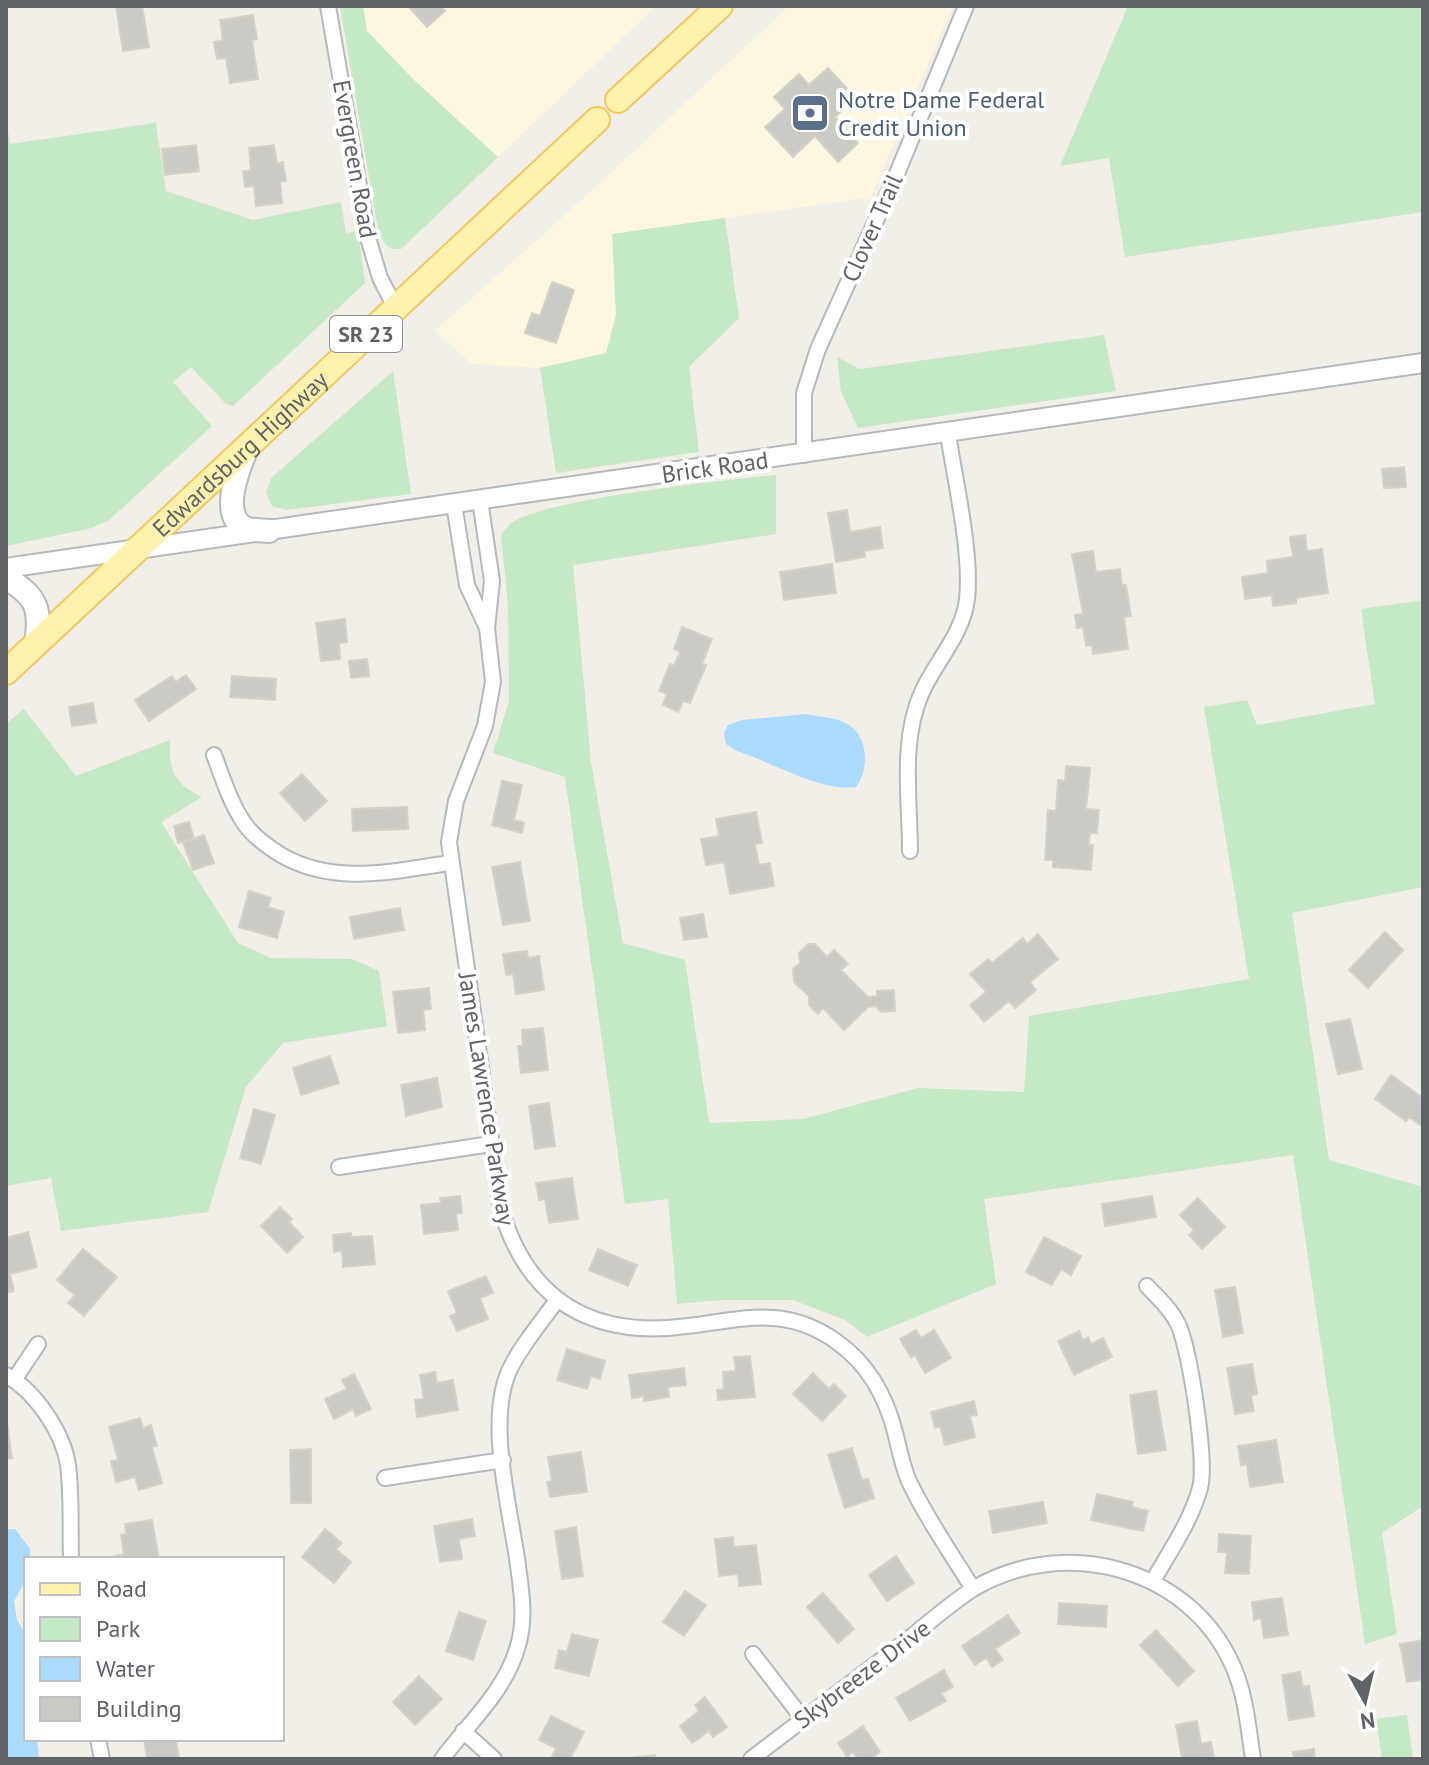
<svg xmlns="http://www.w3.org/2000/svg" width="1429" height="1765" viewBox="0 0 1429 1765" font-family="'PT Sans',sans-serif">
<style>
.commercial{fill:#fef7e0}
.green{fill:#c5e8c5}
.water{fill:#aadaff}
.building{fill:#cccac5;stroke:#d6d1c6;stroke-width:2}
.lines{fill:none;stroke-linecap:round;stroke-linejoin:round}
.minor-casing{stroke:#b5b8bc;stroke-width:18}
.tertiary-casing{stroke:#b5b8bc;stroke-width:22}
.secondary-casing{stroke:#b6babf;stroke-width:26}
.primary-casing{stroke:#f2c960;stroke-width:28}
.minor{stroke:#fff;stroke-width:14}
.tertiary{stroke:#fff;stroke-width:18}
.secondary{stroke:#fff;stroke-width:22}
.primary{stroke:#fff2af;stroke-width:24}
.labels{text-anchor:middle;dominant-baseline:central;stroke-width:8;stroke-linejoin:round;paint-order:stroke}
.shield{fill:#fff;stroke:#8f9295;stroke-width:2}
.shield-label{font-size:22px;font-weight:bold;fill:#5f6368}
.service-label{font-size:24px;fill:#4e5e75;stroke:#fff;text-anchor:start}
.street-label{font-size:24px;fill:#5f6368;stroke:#fff}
</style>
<rect width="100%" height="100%" fill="#f1efe8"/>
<path class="commercial" d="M363,6H656L498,157L413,79L367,31Z
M789,6H953L871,197L613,234L616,315L606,353L540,368L472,364L435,331L587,195Z"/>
<path class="green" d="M340,6H363L367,31L413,79L498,157L401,249C386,250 383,242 378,230Z
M1128,6H1423V212L1125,257L1109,158L1060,166Z
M6,119L10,144L156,123L166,191L253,220L341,202L346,233L358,231L365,283L233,406L226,404L191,367L173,382L212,426L109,520L92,528L6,546Z
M725,218L739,318L689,367L699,452L556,473L540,368L606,353L616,315L612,234Z
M1104,335L1116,391L858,428L841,392L837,357L860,369Z
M393,371L411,494L286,510L272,506L266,493L271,478Z
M776,475V534L573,565L591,762L623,943L685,960L709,1123L803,1119L918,1088L1024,1092L1029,1016L1249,979L1204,707L1247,700L1257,725L1375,704L1361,609L1423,600V887L1292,913L1329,1160L1423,1187V1506L1382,1533L1397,1634L1365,1644L1293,1155L984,1199L996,1284L867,1337L845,1320L793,1300H721L677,1304L668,1199L625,1204L565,777L493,753L509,701L508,606L501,535C504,532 506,528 509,525C537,499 729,480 776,475Z
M24,709L76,776L170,740C169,770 173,783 202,797L161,822L238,943L271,958L352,959L379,971L387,1026L283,1043L246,1087L208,1212L61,1231L51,1178L6,1186V724Z
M1407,1715L1413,1759H1382L1376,1719Z"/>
<path class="water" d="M806,714C818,717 832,717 843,722C869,732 870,769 856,787C820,792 772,762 737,751L726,744L724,733L728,725L742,720Z
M6,1529H15L30,1549V1559H26V1580L14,1601L17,1620L26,1635V1739H37L39,1759H6Z"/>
<path class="building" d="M116,6H142L149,47L123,51Z
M408,6H441L445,11L427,27Z
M253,15L257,39L252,40L258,79L230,83L226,58L217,59L214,42L223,40L220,20Z
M828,68L856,98L835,117L858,143L838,162L815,136L793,157L765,127L785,109L774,97L799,74L809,85Z
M196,145L199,171L165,175L162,149Z
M274,145L277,163L283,162L286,181L280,182L282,203L256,206L254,186L245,187L243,171L251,170L249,148Z
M552,282L574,290L556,343L525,333L532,313L540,316Z
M1404,467L1406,487L1384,488L1382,469Z
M847,510L850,532L880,527L883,548L864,551L865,557L836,562L828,513Z
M1305,535L1307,551L1322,549L1328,593L1296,598V603L1273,606L1272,595L1245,599L1242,577L1268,573L1267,561L1293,557L1290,537Z
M1093,551L1096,572L1120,569L1122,585H1126L1131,616L1124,617L1128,649L1093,654L1092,645L1086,646L1083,627L1077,628L1075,615L1083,614L1072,554Z
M832,564L836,593L784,600L780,572Z
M345,619L347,642L339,643L340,659L321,661L316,623Z
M682,627L712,639L702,664L706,665L690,703L683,701L678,712L663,705L667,694L659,691L670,664L674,666L680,652L674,649Z
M367,659L369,676L351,678L349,661Z
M186,675L196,689L149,721L135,700L172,676L176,682Z
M232,676L276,679L275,700L230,697Z
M93,703L96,723L72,726L69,707Z
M1066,766L1090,768L1086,809L1099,810L1097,833H1090L1089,845H1093L1091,870L1053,867V860H1045L1048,810L1056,811L1058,780L1065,781Z
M302,774L327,801L305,821L280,793Z
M502,781L522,785L514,820L524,823L522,833L492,825Z
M407,807L408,829L353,831L352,809Z
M756,812L762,843L755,844L759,865L770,863L774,886L730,894L724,862L706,865L701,839L719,836L716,819Z
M189,822L194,839L178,843L174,826Z
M204,835L214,863L193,870L183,842Z
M520,862L530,921L503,925L492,867Z
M249,891L271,898L268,907L284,912L277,938L239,927Z
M400,908L404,930L354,939L350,917Z
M703,914L707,937L684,940L680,918Z
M1385,932L1403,950L1368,988L1349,970Z
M1038,934L1058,959L1030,982L1036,990L1015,1008L1009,1001L984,1022L970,1005L986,992L970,974L988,959L992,963L1023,938L1027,944Z
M808,944H815L827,957L834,950L848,964L841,970L868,997L877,996V991L894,990L895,1011L881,1012L876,1006L868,1007L844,1030L823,1008L818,1014L809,1005V996L794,982L793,969L800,963L799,953Z
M527,951L528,958L539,956L544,990L516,994L513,974L506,975L503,954Z
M429,988L431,1009L423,1010L425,1030L398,1033L393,992Z
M1350,1019L1362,1069L1338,1074L1326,1024Z
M543,1028L548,1070L521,1073L518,1046H523L522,1030Z
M330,1056L339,1083L301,1095L293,1068Z
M1391,1075L1423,1098V1127L1409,1117L1406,1121L1375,1099Z
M437,1078L442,1107L406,1116L401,1085Z
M549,1103L555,1146L535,1149L529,1106Z
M254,1109L275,1115L261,1164L240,1158Z
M572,1178L578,1219L549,1223L545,1199L539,1200L536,1183Z
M460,1196L462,1213L456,1214L458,1230L424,1234L421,1205L441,1203L440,1198Z
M1152,1196L1156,1217L1105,1226L1102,1204Z
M1198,1198L1225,1227L1202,1249L1189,1235L1194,1230L1180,1215Z
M280,1207L292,1219L289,1222L303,1237L287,1253L261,1226Z
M28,1232L37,1267L10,1274L14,1291L6,1293V1238Z
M351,1233V1237L372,1236L375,1264L343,1267L342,1251L334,1252L333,1235Z
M1044,1237L1081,1256L1071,1275L1061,1269L1052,1285L1026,1272Z
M83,1249L117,1277L84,1316L68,1303L75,1295L57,1280Z
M598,1249L637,1265L628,1286L589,1270Z
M486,1276L493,1293L480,1298L488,1319L457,1331L450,1316L457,1313L448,1291Z
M1235,1287L1243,1333L1223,1337L1215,1290Z
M916,1330L921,1338L934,1330L951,1358L925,1373L915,1355L911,1358L900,1339Z
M1079,1331L1083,1340L1088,1337L1091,1344L1103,1338L1112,1357L1074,1375L1058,1341Z
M567,1349L605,1361L600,1379L591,1376L587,1389L557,1380Z
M750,1356L755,1397L718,1400L717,1390L724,1389L723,1372L736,1371L734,1357Z
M1252,1364L1257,1394L1251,1395L1254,1411L1235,1414L1227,1368Z
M684,1368L686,1385L668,1387L669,1397L644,1401V1396L632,1398L629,1375Z
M435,1372L437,1383L453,1380L458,1410L417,1417L415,1400L424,1399L420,1375Z
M813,1373L829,1389L834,1384L846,1396L822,1421L793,1394Z
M354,1374L371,1409L356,1416L353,1409L334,1419L325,1399L347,1389L342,1380Z
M1156,1391L1166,1450L1138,1454L1130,1395Z
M974,1401L977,1415L970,1416L975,1437L945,1445L940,1426L935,1428L931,1412Z
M6,1416L12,1458L6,1459Z
M140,1418L143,1428L151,1425L157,1446L152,1447L162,1483L139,1490L135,1477L116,1482L111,1461L118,1460L109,1427Z
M1276,1440L1283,1482L1250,1487L1247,1464L1241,1465L1238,1446Z
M852,1448L862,1480L868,1479L874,1498L845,1508L828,1455Z
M311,1449V1503H291L290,1450Z
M581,1452L587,1492L550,1497L547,1482L552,1481L548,1457Z
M1097,1494L1133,1502L1132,1507L1148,1511L1143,1531L1091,1520Z
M1043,1502L1047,1523L993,1533L989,1511Z
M472,1519L475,1536L459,1539L462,1559L440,1562L434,1526Z
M152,1520L159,1559H115L114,1556L124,1554L121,1535L126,1534L125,1524Z
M576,1527L583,1576L562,1579L555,1531Z
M325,1529L342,1543L336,1549L351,1562L334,1583L302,1557Z
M1219,1534L1251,1536L1249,1574L1225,1573L1227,1552H1218Z
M733,1537L734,1547L756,1545L761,1584L739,1586L738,1574L719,1576L715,1539Z
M896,1556L914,1583L887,1601L869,1575Z
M685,1591L706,1605L684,1636L663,1622Z
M823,1593L854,1629L838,1643L807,1607Z
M1282,1598L1288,1635L1264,1638L1261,1618L1254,1620L1252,1602Z
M1059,1603L1107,1606L1106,1627L1058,1624Z
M459,1612L486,1621L473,1660L446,1651Z
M1008,1615L1020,1633L995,1649L1003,1660L992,1667L986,1658L975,1665L962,1646Z
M1156,1630L1194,1671L1178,1686L1140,1645Z
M572,1634L598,1640L589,1676L555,1668L559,1650L567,1652Z
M1423,1640V1680L1407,1682L1400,1644Z
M944,1670L953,1687L941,1693L946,1701L910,1721L896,1698Z
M1300,1672L1303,1687L1309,1686L1314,1716L1289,1720L1282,1675Z
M419,1676L442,1699L415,1725L393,1702Z
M705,1697L727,1727L713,1737L709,1731L692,1743L680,1726L699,1711L695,1705Z
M551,1716L584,1732L570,1759H551L556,1748L539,1740Z
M1197,1721L1201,1744L1211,1742L1214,1757L1182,1759L1176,1725Z
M863,1726L880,1752L870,1759H858L853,1752L847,1757L838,1743Z
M144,1739H176L179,1759H147Z
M1314,1749L1315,1759H1294L1293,1752Z
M655,1755V1759H620Z"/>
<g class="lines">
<g class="minor-casing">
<path id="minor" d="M328,6L368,238L380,278L395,307
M804,455V393L818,349L896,176L966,6
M480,500L492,581L487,628L493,682L485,726L456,801L449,842L501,1209C525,1291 580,1333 667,1328C731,1324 779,1300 837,1342C868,1364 886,1397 895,1432C899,1448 902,1464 908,1479C926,1518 951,1553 973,1589
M454,504L467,585L486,626
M214,755C223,779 230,802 244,823C253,836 268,847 281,855C335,886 393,871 450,863
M910,851C910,801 900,740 922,692C936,661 963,634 967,599C972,552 955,481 948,434
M339,1167L491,1144
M1147,1286C1158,1298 1171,1309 1178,1324C1190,1350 1207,1461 1200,1488C1191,1521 1170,1551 1153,1581
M6,1375C35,1391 63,1432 68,1465C72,1496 70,1528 71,1559
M14,1380L38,1344
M385,1478L503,1460
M753,1654L803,1719
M463,1731L494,1759
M98,1739L102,1759
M442,1759C468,1724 504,1692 517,1649C527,1619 521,1589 517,1558C509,1505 487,1421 509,1371C521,1345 541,1323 557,1300
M751,1759C801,1721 851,1683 901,1645C924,1627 948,1605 973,1589C1063,1535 1188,1567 1232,1664C1246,1694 1248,1727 1253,1759"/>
</g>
<g class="tertiary-casing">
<path id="tertiary" d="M6,568L1423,363"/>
</g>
<g class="secondary-casing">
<path id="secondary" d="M247,448C239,467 220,512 243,527C250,531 261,530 269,531
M6,578C38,597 41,609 36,645"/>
</g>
<g class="primary-casing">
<g id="primary">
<path d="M618,100L720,6"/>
<path id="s1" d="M6,672L597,120"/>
</g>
</g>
<use href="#minor" class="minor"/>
<use href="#tertiary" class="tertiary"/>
<use href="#secondary" class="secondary"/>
<use href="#primary" class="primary"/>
</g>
<defs>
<g id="bank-square" transform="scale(2)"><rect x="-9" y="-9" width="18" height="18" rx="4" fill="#5c6f8a" stroke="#fff"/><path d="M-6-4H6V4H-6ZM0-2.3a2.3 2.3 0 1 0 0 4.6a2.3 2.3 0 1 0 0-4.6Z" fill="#fff"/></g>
</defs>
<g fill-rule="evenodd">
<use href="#bank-square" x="810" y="113"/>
</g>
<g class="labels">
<rect class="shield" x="330" y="316" width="72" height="36" rx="6"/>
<g class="shield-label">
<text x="366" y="334">SR 23</text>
</g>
<g class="service-label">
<text x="838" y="99">Notre Dame Federal<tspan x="838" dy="28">Credit Union</tspan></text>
</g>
<g class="street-label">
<text transform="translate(355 159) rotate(80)">Evergreen Road</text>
<text transform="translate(872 228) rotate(-66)">Clover Trail</text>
<text stroke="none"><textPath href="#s1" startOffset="320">Edwardsburg Highway</textPath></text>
<text transform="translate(715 467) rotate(-8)">Brick Road</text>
<text transform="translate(487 1099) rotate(81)">James Lawrence Parkway</text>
<text transform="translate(862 1674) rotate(-37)">Skybreeze Drive</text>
</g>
</g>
<rect width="1429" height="1765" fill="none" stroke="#5f6368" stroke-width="16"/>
<rect x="24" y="1557" width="260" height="184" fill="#ffffff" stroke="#bfc1c3" stroke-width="2"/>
<rect x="40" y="1583" width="40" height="12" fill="#fff2af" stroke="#bfc1c3" stroke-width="2"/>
<text x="96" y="1597" font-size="24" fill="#5f6368">Road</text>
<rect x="40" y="1617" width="40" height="24" fill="#c5e8c5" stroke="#bfc1c3" stroke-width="2"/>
<text x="96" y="1637" font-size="24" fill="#5f6368">Park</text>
<rect x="40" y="1657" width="40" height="24" fill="#aadaff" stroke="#bfc1c3" stroke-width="2"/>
<text x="96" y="1677" font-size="24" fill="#5f6368">Water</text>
<rect x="40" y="1697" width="40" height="24" fill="#cccac5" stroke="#bfc1c3" stroke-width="2"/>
<text x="96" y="1717" font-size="24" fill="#5f6368">Building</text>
<g transform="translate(1365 1701) rotate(172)" stroke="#ffffff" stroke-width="6" paint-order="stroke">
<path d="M0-6L14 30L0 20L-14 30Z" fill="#5f6368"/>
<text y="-12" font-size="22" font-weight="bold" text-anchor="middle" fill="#5f6368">N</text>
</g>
</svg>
